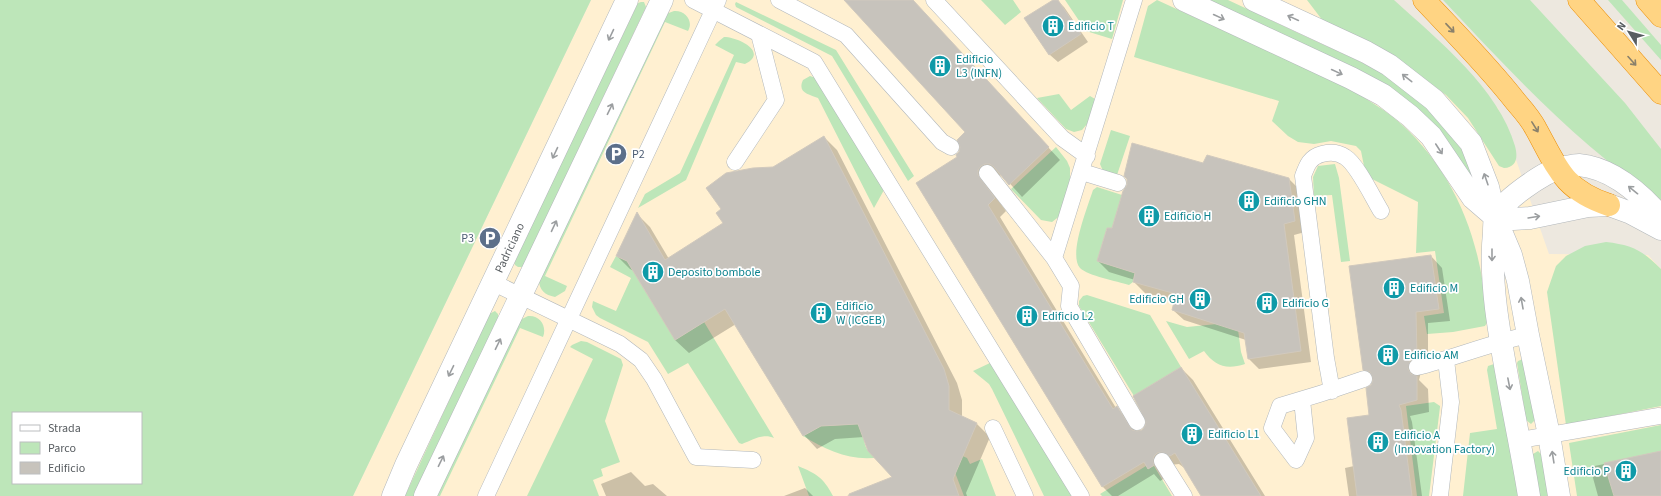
<svg xmlns="http://www.w3.org/2000/svg" width="1661" height="496" viewBox="0 0 1661 496" font-family="'Source Sans 3',sans-serif">
<style>
.commercial{fill:#fff0d1}
.green{fill:#bde6b9;fill-rule:evenodd}
.shadow{fill:#0003}
.building{fill:#c7c3bc;stroke:#d1c9bd}
.lines{fill:none;stroke-linecap:round;stroke-linejoin:round}
.service-casing{stroke:#b2b7bb;stroke-width:17}
.minor-casing{stroke:#b2b7bb;stroke-width:23}
.motorway-casing{stroke:#eb8c00;stroke-width:23}
.service{stroke:#fff;stroke-width:16}
.minor{stroke:#fff;stroke-width:22}
.motorway{stroke:#ffd483;stroke-width:22}
.oneway{stroke:#9b9ea0}
.oneway2{stroke:#8a816b}
.labels{text-anchor:middle;dominant-baseline:central;stroke-width:3.5;stroke-linejoin:round;paint-order:stroke}
.culture-label{font-size:12px;fill:#0d838f;stroke:#fff;text-anchor:start}
.service-label{font-size:12px;fill:#4e5e75;stroke:#fff;text-anchor:start}
.street-label{font-size:12px;fill:#585d61;stroke:#fff}
</style>
<rect width="100%" height="100%" fill="#ede8df"/>
<path class="commercial" d="M591,0H1337L1498,108L1549,254L1648,255L1661,269V496H353Z"/>
<path class="green" d="M0,0H591L353,496H0ZM13,413H141V483H13Z
M981,0H1013L1021,12L1005,25Z
M1065,0H1123L1112,39L1086,31Z
M1157,0L1352,90C1366,99 1380,107 1393,117C1445,160 1473,219 1483,284C1485,296 1493,315 1485,326L1453,332L1427,334L1424,316L1444,313L1435,251L1416,253L1418,202L1366,176L1361,151L1356,146L1331,141L1314,144L1298,142L1288,136L1272,121L1279,101L1134,57L1148,6Z
M1206,0H1228C1260,15 1292,30 1324,45C1348,56 1372,66 1394,81C1429,105 1454,138 1478,172L1473,181L1443,139Z
M1307,0H1394C1437,39 1499,89 1515,146C1518,157 1517,167 1504,168L1499,166L1468,118L1446,95L1397,58L1323,21Z
M1443,0H1530L1625,103L1661,149V200C1578,146 1511,72 1443,0Z
M1608,0H1622L1661,45V60Z
M641,2H644L646,7L524,264L522,267H518L515,265L514,262L638,3Z
M736,2L836,50L914,176L908,181L832,56L736,7L735,4Z
M674,11C685,10 694,21 688,31L665,22L545,276L567,286L565,291L555,297C545,295 539,290 539,280L666,14Z
M724,37C738,37 769,52 745,64L736,62L686,180L638,208L645,194L680,173L734,55L715,45L719,41Z
M810,76L816,78L884,190L874,208L818,98C809,94 797,93 803,80Z
M1059,94L1071,110L1090,96L1095,99L1088,123L1082,130L1074,132L1066,129L1037,98Z
M1111,130L1130,136L1117,175L1103,171L1100,164Z
M1056,147L1067,161L1070,168V181L1061,215L1052,222L1041,220L1011,189Z
M1335,164L1339,178L1350,261L1341,262L1332,195L1314,196L1313,177L1318,166Z
M1097,187L1122,195L1112,228H1107L1097,261L1135,273L1133,282L1129,285C1117,281 1088,276 1080,268C1068,255 1088,206 1093,190Z
M1606,242C1632,245 1642,250 1661,269V406L1566,425L1547,292L1556,266L1566,256L1585,246Z
M616,256L627,261L675,340L704,322L774,438C763,433 753,440 742,444L739,443L688,363L668,374L648,342L600,318L596,315L592,307L593,301L616,311L631,278L610,267Z
M1087,295L1150,315L1181,367L1134,396L1079,306V301L1083,296Z
M495,311L498,314V318L414,496H405L489,314Z
M528,316C541,315 547,327 543,337L520,328L440,496H436L520,320Z
M1166,321L1187,327L1237,322L1241,352L1245,364C1226,370 1215,366 1204,351L1189,359Z
M581,341L587,342L621,359L623,365L605,421L620,462L601,469L603,476L593,480L599,496H527L593,359L570,347L572,345Z
M1523,359L1535,420L1531,424L1526,420L1517,363L1518,361Z
M990,363L1072,496H1044L992,389L989,384L973,371Z
M1494,364L1497,367L1518,496H1463L1470,433L1497,429L1487,370L1488,366Z
M1434,402L1440,406V407L1429,496H1417L1406,406Z
M872,416C866,429 860,438 868,451L881,457C852,462 828,451 803,436L821,426L845,425Z
M1661,425V496H1577L1569,443Z
M1538,451L1541,454L1548,496H1539L1533,454Z
M953,452L967,458L970,464L982,459L996,496H964L948,454Z
M798,466C817,474 823,477 833,496H809Z
M1146,466L1148,469L1154,466L1172,496H1102L1100,494Z"/>
<path class="shadow" d="M845,0H912L1060,160L1022,197L1003,176L998,175L989,188L1006,211L1000,217L1116,408L1129,420L1137,433L1143,431L1181,368L1193,380L1265,496H1202L1184,467H1183L1179,464L1170,465L1165,478L1160,481L1154,474L1118,496H1112L1102,486L958,158L967,132Z
M1054,0H1057L1064,7L1088,42L1058,62L1050,55L1026,19Z
M824,137L837,150L957,383L962,400V417L977,424L990,437L966,493L967,496H847L894,478L864,437L835,439L817,449L804,435L736,324L689,353L675,340L634,271L630,269L617,256L637,214L650,227L669,259L724,223L774,168Z
M1204,165L1289,179L1300,190L1305,232L1294,235L1311,362L1259,369L1248,358L1246,340L1184,320L1173,310L1175,301L1145,293L1134,282L1135,280L1109,272L1098,261L1113,229Z
M1431,256L1442,268L1450,321L1428,323V369L1421,372L1419,380L1428,389L1429,412L1410,416L1412,422L1422,496H1349L1345,468L1354,466L1371,416L1372,386L1375,380L1364,369Z
M1661,452V496H1598L1590,467Z
M631,472L645,486L653,484L667,496H606L601,484Z
M805,488L813,496H784Z"/>
<path class="building" d="M844,0H913L1049,147L1009,185L994,167L990,164H985L981,166L978,170V175L995,198L988,205L1113,409L1117,406L1132,430L1137,431L1142,430L1145,426L1146,422L1133,396L1181,367L1261,496H1201L1175,453L1170,456L1162,452L1157,453L1154,456L1153,461L1154,465L1148,469L1144,462L1102,487L916,183L957,157L956,155L959,152L960,147L957,140L965,132Z
M1053,0H1058L1081,34L1049,55L1024,18Z
M824,136L944,369L949,386V410L977,423L953,479L959,496H849V494L892,477L868,451L858,424L821,426L803,436L725,309L675,340L627,261L616,256L637,212L665,260L723,223L716,213L721,209L706,188L726,173L753,168L773,167Z
M1132,143L1203,163L1207,155L1289,178L1295,221L1284,224L1301,351L1248,359L1244,333L1172,310L1176,294L1133,282L1135,273L1097,261L1107,228H1112L1123,191L1127,185V179L1124,176Z
M1431,255L1439,309L1416,312L1417,357L1410,361L1408,369L1411,374L1417,376V400L1399,405L1401,410L1412,496H1357L1347,418L1369,415L1366,388L1371,385L1373,380L1370,372L1363,370L1349,266Z
M1661,451V496H1614L1604,463Z"/>
<g class="lines">
<g class="service-casing">
<path id="service" d="M693,0L814,62L1081,496
M779,0L846,35L942,142L951,147
M934,0L1062,138L1087,156
M735,162L776,100L759,34
M1082,172L1118,183
M987,173L1054,258L1071,286L1069,306L1137,422
M1054,258L1134,0
M494,283L620,344L641,360L654,379L696,457L753,460
M1417,367C1454,358 1490,343 1528,335
M1332,391L1326,358L1303,176C1307,165 1310,157 1322,154C1330,152 1338,152 1345,157C1357,164 1373,198 1381,211
M1302,400L1306,438L1296,460L1272,428L1280,406C1308,398 1336,389 1364,379
M993,428L1025,496
M1520,440L1659,416
M1162,461L1184,496
M486,496L718,0
M1440,496L1451,402L1446,360"/>
</g>
<g class="minor-casing">
<path id="minor" d="M1184,0L1351,78L1383,95L1410,116L1431,136L1473,198L1495,217L1513,219L1530,218L1588,206L1609,205L1631,213L1661,229
M1254,0L1366,52L1389,65L1434,100L1471,143L1488,187L1495,217L1511,255L1518,281L1528,335L1549,435L1559,496
M393,496L406,465L627,0
M425,496L662,0
M1529,496C1519,433 1504,371 1496,308C1493,283 1491,259 1494,233C1494,228 1494,223 1495,218C1499,203 1546,170 1561,168C1567,167 1573,165 1579,165C1612,168 1640,193 1661,217"/>
</g>
<g class="motorway-casing">
<path id="motorway" d="M1424,0C1455,33 1488,66 1516,102C1523,110 1531,119 1536,129C1557,167 1563,190 1609,205
M1579,0L1661,93
M1647,0L1661,16"/>
</g>
<use href="#service" class="service"/>
<use href="#minor" class="minor"/>
<use href="#motorway" class="motorway"/>
</g>
<defs><path id="oneway-shaft" d="M-6 0H5M1.5-3L5.5 0L1.5 3" fill="none" stroke-width="1.6" stroke-linecap="round" stroke-linejoin="round"/></defs>
<g class="oneway">
<use href="#oneway-shaft" transform="translate(1219 17) rotate(25)"/>
<use href="#oneway-shaft" transform="translate(1293 18) rotate(-155)"/>
<use href="#oneway-shaft" transform="translate(611 35) rotate(115)"/>
<use href="#oneway-shaft" transform="translate(1337 72) rotate(25)"/>
<use href="#oneway-shaft" transform="translate(1407 78) rotate(-142)"/>
<use href="#oneway-shaft" transform="translate(610 109) rotate(-64)"/>
<use href="#oneway-shaft" transform="translate(1439 149) rotate(57)"/>
<use href="#oneway-shaft" transform="translate(555 153) rotate(115)"/>
<use href="#oneway-shaft" transform="translate(1486 179) rotate(-109)"/>
<use href="#oneway-shaft" transform="translate(1633 190) rotate(-141)"/>
<use href="#oneway-shaft" transform="translate(1534 217) rotate(-9)"/>
<use href="#oneway-shaft" transform="translate(554 226) rotate(-65)"/>
<use href="#oneway-shaft" transform="translate(1492 255) rotate(90)"/>
<use href="#oneway-shaft" transform="translate(1522 303) rotate(-100)"/>
<use href="#oneway-shaft" transform="translate(498 344) rotate(-64)"/>
<use href="#oneway-shaft" transform="translate(451 371) rotate(116)"/>
<use href="#oneway-shaft" transform="translate(1509 384) rotate(79)"/>
<use href="#oneway-shaft" transform="translate(1553 457) rotate(-99)"/>
<use href="#oneway-shaft" transform="translate(441 461) rotate(-64)"/>
</g>
<g class="oneway2">
<use href="#oneway-shaft" transform="translate(1450 28) rotate(47)"/>
<use href="#oneway-shaft" transform="translate(1632 61) rotate(48)"/>
<use href="#oneway-shaft" transform="translate(1535 127) rotate(58)"/>
</g>
<defs>
<g id="building-disc" transform="scale(1.15)"><circle r="9.5" fill="#0f9aa8" stroke="#fff"/><path d="M-4-6H4V6H1V3H-1V6H-4ZM-2.5-4.3h1.7v1.8h-1.7ZM.8-4.3h1.7v1.8H.8ZM-2.5-1h1.7V.8h-1.7ZM.8-1h1.7V.8H.8Z" fill="#fff"/></g>
<g id="parking-disc" transform="scale(1.15)"><circle r="9.5" fill="#5c6f8a" stroke="#fff"/><path d="M-3.5-5.5H1a3.5 3.5 0 0 1 0 7H-1V5.5H-3.5ZM-1-3.4V-.6H.8a1.4 1.4 0 0 0 0-2.8Z" fill="#fff"/></g>
</defs>
<g fill-rule="evenodd">
<use href="#building-disc" x="1053" y="26"/>
<use href="#building-disc" x="940" y="66"/>
<use href="#parking-disc" x="616" y="154"/>
<use href="#building-disc" x="1249" y="201"/>
<use href="#building-disc" x="1149" y="216"/>
<use href="#parking-disc" x="490" y="238"/>
<use href="#building-disc" x="653" y="272"/>
<use href="#building-disc" x="1394" y="288"/>
<use href="#building-disc" x="1200" y="299"/>
<use href="#building-disc" x="1267" y="303"/>
<use href="#building-disc" x="821" y="313"/>
<use href="#building-disc" x="1027" y="316"/>
<use href="#building-disc" x="1388" y="355"/>
<use href="#building-disc" x="1192" y="434"/>
<use href="#building-disc" x="1378" y="442"/>
<use href="#building-disc" x="1626" y="471"/>
</g>
<g class="labels">
<g class="culture-label">
<text x="1068" y="26">Edificio T</text>
<text x="956" y="59">Edificio<tspan x="956" dy="14">L3 (INFN)</tspan></text>
<text x="1264" y="201">Edificio GHN</text>
<text x="1164" y="216">Edificio H</text>
<text x="668" y="272">Deposito bombole</text>
<text x="1410" y="288">Edificio M</text>
<text x="1184" y="299" text-anchor="end">Edificio GH</text>
<text x="1282" y="303">Edificio G</text>
<text x="836" y="306">Edificio<tspan x="836" dy="14">W (ICGEB)</tspan></text>
<text x="1042" y="316">Edificio L2</text>
<text x="1404" y="355">Edificio AM</text>
<text x="1208" y="434">Edificio L1</text>
<text x="1394" y="435">Edificio A<tspan x="1394" dy="14">(Innovation Factory)</tspan></text>
<text x="1610" y="471" text-anchor="end">Edificio P</text>
</g>
<g class="service-label">
<text x="632" y="154">P2</text>
<text x="474" y="238" text-anchor="end">P3</text>
</g>
<g class="street-label">
<text transform="translate(510 248) rotate(-65)">Padriciano</text>
</g>
</g>
<rect x="12" y="412" width="130" height="72" fill="#ffffff" stroke="#bcbec0"/>
<rect x="20" y="425" width="20" height="6" fill="#ffffff" stroke="#bcbec0"/>
<text x="48" y="432" font-size="12" fill="#585d61">Strada</text>
<rect x="20" y="442" width="20" height="12" fill="#bde6b9" stroke="#bcbec0"/>
<text x="48" y="452" font-size="12" fill="#585d61">Parco</text>
<rect x="20" y="462" width="20" height="12" fill="#c7c3bc" stroke="#bcbec0"/>
<text x="48" y="472" font-size="12" fill="#585d61">Edificio</text>
<g transform="translate(1629 32) rotate(307)" stroke="#ffffff" stroke-width="3" paint-order="stroke">
<path d="M0-3L7 15L0 10L-7 15Z" fill="#585d61"/>
<text y="-6" font-size="11" font-weight="bold" text-anchor="middle" fill="#585d61">N</text>
</g>
</svg>
